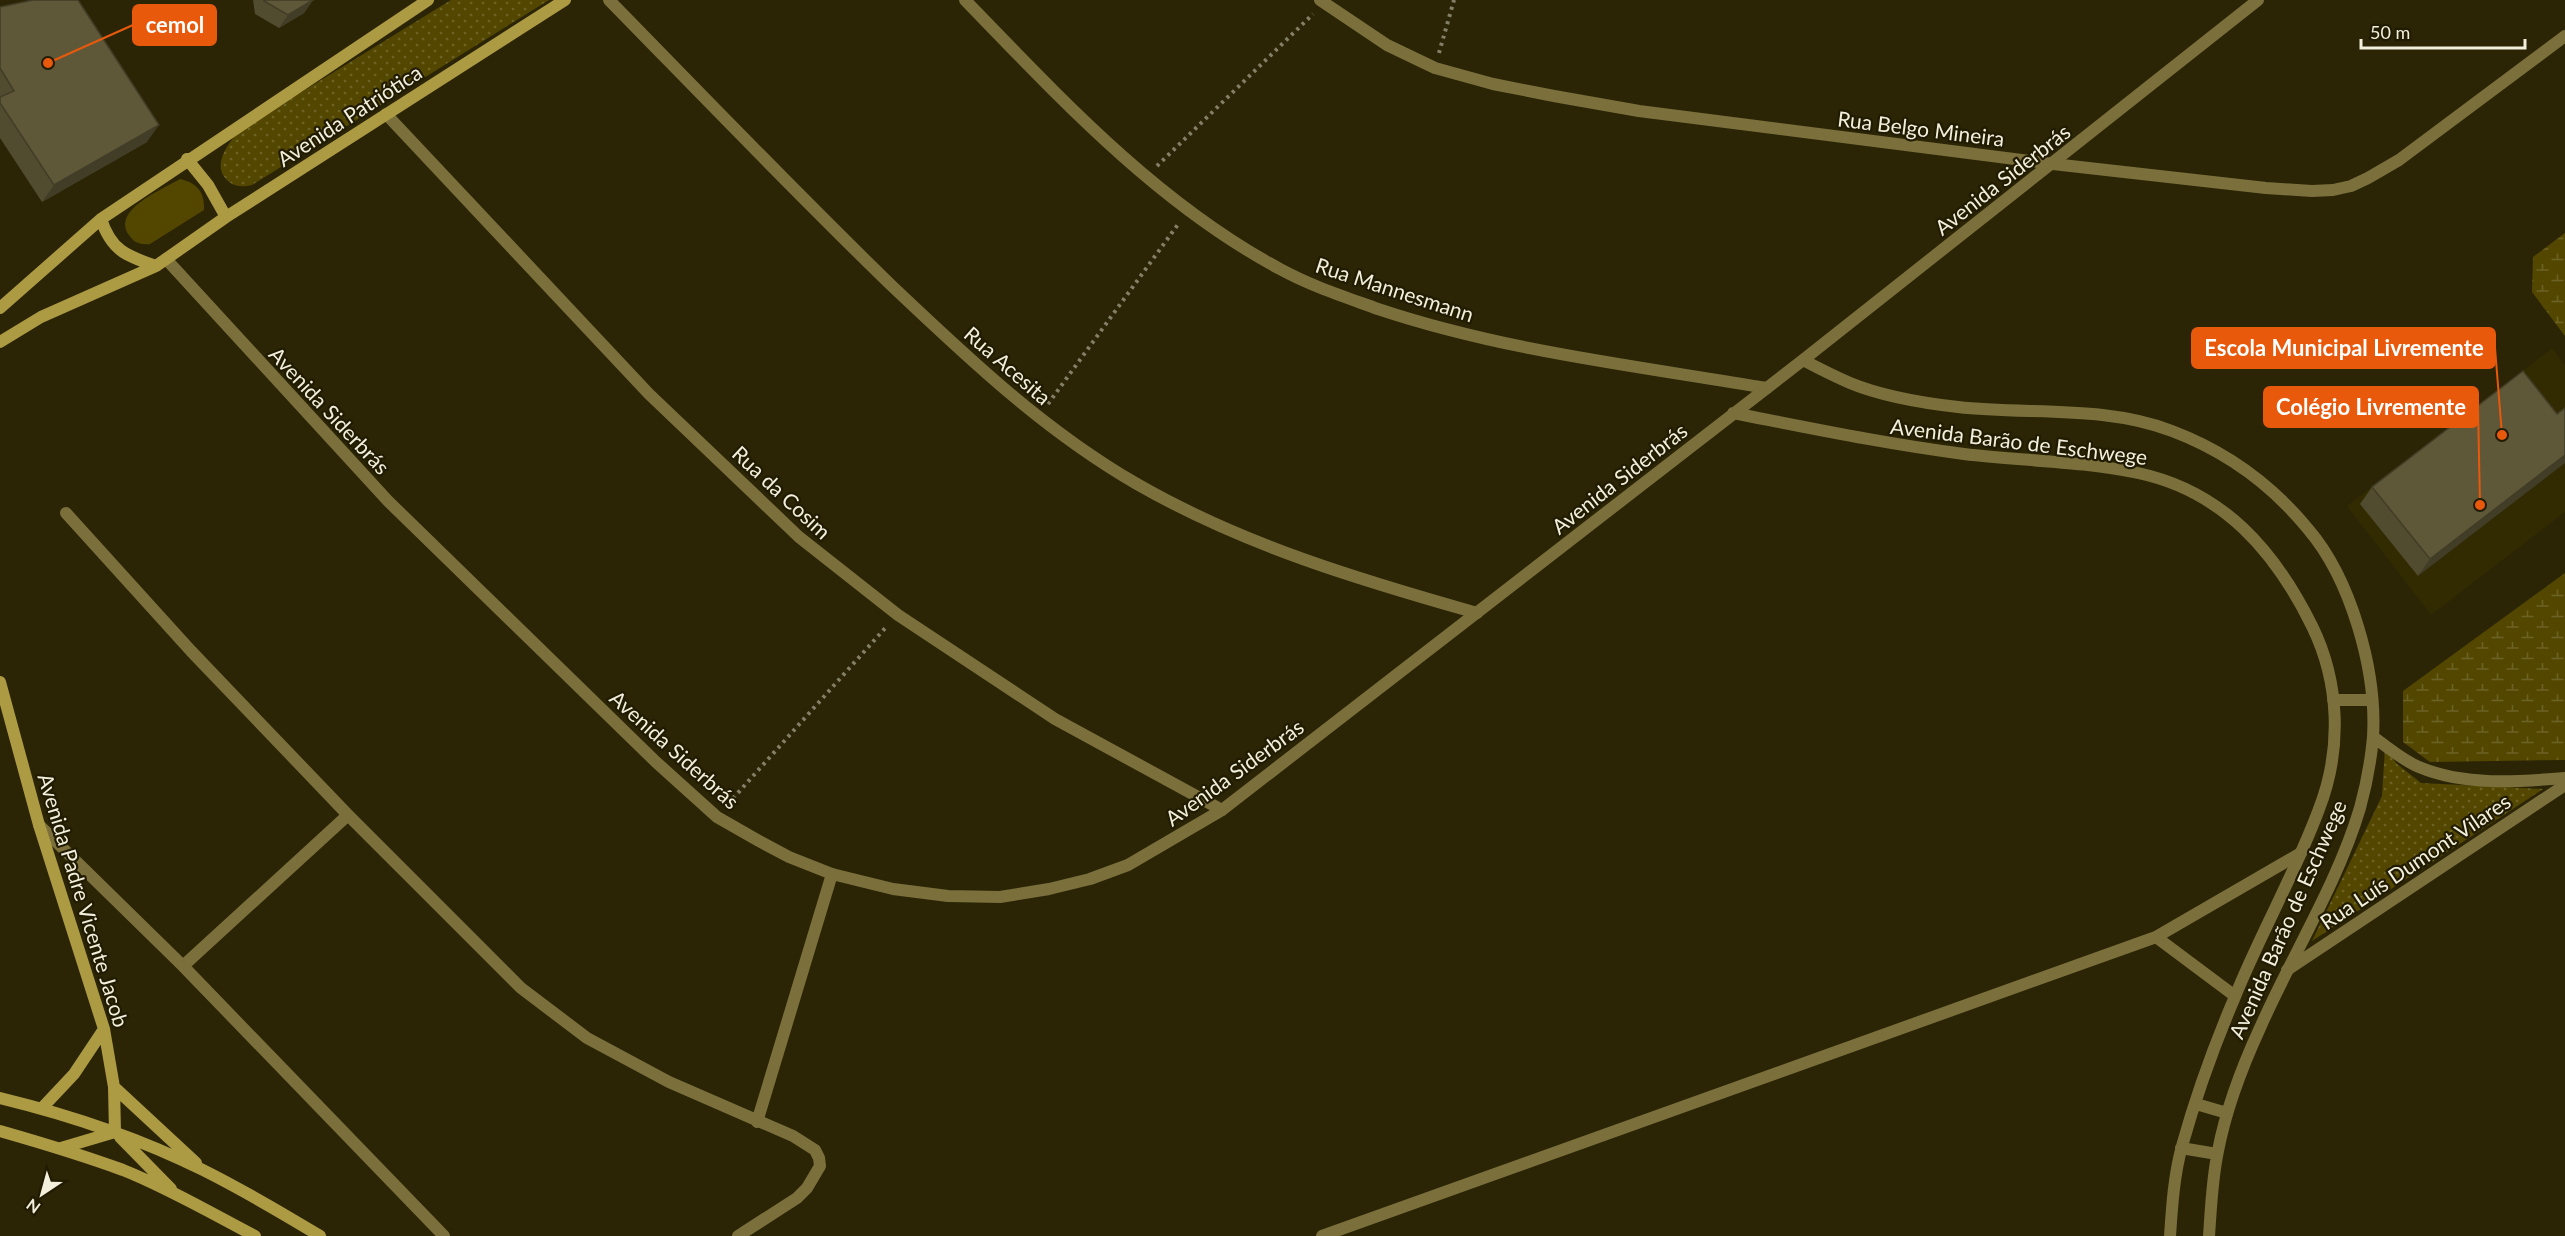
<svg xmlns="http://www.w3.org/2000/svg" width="2565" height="1236" viewBox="0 0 2565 1236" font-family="Lato,sans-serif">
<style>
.built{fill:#322a01}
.grass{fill:url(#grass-dots)}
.wetland{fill:url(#wetland-marsh)}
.park{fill:#534700}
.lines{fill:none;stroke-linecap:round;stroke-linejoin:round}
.path{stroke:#848067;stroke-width:4;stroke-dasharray:3 4.5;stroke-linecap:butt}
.minor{stroke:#7b703c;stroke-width:12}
.tertiary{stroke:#7b703c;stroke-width:12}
.secondary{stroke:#ad9b43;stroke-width:12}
.wall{fill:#514b30}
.shaded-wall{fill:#423d27}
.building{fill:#5e5738;stroke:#423d27;stroke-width:1.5}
.labels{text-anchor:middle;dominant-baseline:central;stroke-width:4.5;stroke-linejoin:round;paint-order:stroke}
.street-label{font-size:21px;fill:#f2efdd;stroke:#211b00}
.leader{fill:none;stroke:#e8590c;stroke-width:2}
.callout-dot{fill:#e8590c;stroke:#211b00;stroke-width:2}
.callout{fill:#e8590c;stroke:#e8590c;stroke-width:2}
.callout-label{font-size:22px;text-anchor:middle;font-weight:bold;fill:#fff}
</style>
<defs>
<pattern id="grass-dots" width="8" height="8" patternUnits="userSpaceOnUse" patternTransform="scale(1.5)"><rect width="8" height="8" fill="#534700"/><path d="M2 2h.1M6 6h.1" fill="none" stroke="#6c6225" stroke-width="1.8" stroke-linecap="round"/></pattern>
<pattern id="wetland-marsh" width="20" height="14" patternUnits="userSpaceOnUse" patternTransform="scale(1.5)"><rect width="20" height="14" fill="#534700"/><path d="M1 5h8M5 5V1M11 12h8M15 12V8" fill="none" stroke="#6c6225"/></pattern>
</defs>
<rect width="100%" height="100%" fill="#2b2506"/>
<path class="built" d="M2552,348L2565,365V512L2431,615L2347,506Z"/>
<path class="grass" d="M451,0H549L252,185C243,187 236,187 229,182C210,166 228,145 238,131Z
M2385,748L2397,764L2421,783L2543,789L2312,941L2382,796Z"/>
<path class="wetland" d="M2565,233V336L2532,292L2533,257Z
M2565,573V760L2430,762L2403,742V691Z"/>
<path class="park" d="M180,179C197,183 205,192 204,210L150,244C141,245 134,243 129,235C111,210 163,189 180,179Z"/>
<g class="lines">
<path class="path" d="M1439,53L1454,0
M1157,166L1313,14
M1048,404L1179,223
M728,804L887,626"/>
<path class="minor" d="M609,0C703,96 796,193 892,286C969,359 1045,431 1137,484C1243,545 1360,580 1477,613
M965,0C1061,99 1157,203 1280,269C1311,286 1345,297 1378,309C1504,351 1636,366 1767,388
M1320,0L1387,45L1435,68L1493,84L1554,96L1639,111L2053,164L2266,188L2312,191L2333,190L2351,186L2368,178L2399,160L2565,36
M386,114L649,394L799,537L898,615L1055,719L1222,810
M66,513L191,651L348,815L521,988L587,1038L669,1082L793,1136L815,1150L819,1158L820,1166L807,1188L797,1198L738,1236
M39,825L183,966L444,1236
M183,966L348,815
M2287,970L2565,785
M2235,996L2156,937L2301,853
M757,1122L832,874
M1322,1236L2156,937"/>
<path class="tertiary" d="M166,259L388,501L656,762L717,817L759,841L789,857L832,874L893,889L948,896L1000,897L1049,889L1090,879L1128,865L1222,810L1803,360L2258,0
M1803,360C1818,368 1834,376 1850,383C1884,397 1922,403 1958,407C2028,415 2105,405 2172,431C2225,451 2272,485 2308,529C2351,579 2377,671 2373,737C2371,760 2366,786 2360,808C2337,885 2292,955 2260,1028C2242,1067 2226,1109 2218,1151C2212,1179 2211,1208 2209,1236
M1733,413C1810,428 1886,444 1964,454C2022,461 2081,461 2138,473C2223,491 2275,551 2312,626C2340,683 2342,750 2319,809C2295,874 2260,934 2234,999C2214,1046 2196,1096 2182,1146C2174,1175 2172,1206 2170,1236
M2333,700H2371
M2373,737C2388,747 2402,760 2419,767C2464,786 2517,782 2565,778
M2196,1104L2227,1113
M2181,1148L2217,1154"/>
<path class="secondary" d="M187,159L208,185L226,217
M101,219C111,250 126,256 156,266
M0,308L101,219L428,0
M0,342L41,317L156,266L226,217L565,0
M0,682L39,825L104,1029L114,1087L115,1132
M114,1087L196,1163
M0,1098C70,1115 139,1138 203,1170C243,1190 282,1213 320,1236
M42,1108L74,1074L104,1029
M0,1131C42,1143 82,1155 123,1170C168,1188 211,1213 255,1236
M120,1137L171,1189
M61,1148L115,1132"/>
</g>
<path class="wall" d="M253,0H313L304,13L279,28L255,14Z
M0,7L147,142L42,202L0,138Z
M2557,414L2418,576L2360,504L2372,487Z"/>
<path class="shaded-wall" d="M313,0L304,13L279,28L288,15Z
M159,125L147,142L42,202L54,185Z
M2565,455V463L2418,576L2430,559Z"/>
<path class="building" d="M33,0H78L159,125L54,185L0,103V97L14,91L0,68V7Z
M264,0H313L288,15L264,1Z
M2523,371L2557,414L2565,408V455L2430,559L2372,487Z"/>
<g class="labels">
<g class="street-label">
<text transform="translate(349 115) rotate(-33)">Avenida Patriótica</text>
<text transform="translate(1921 128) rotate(7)">Rua Belgo Mineira</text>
<text transform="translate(2002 179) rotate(-38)">Avenida Siderbrás</text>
<text transform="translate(1395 289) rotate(18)">Rua Mannesmann</text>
<text transform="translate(1008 365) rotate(41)">Rua Acesita</text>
<text transform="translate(330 410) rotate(47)">Avenida Siderbrás</text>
<text transform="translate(2019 441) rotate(7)">Avenida Barão de Eschwege</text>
<text transform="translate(1619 478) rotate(-38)">Avenida Siderbrás</text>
<text transform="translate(782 492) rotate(43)">Rua da Cosim</text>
<text transform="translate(675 749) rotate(42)">Avenida Siderbrás</text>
<text transform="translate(1234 772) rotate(-36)">Avenida Siderbrás</text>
<text transform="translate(2415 861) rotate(-34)">Rua Luís Dumont Vilares</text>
<text transform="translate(84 900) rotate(73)">Avenida Padre Vicente Jacob</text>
<text transform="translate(2287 919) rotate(-66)">Avenida Barão de Eschwege</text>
</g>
</g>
<path class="leader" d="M48 63L133 25M2502 435L2495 348M2480 505L2478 407"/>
<g class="callout-dot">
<circle cx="48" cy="63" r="6"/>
<circle cx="2502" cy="435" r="6"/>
<circle cx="2480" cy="505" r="6"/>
</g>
<g class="callout">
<rect x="133" y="5" width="83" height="40" rx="6"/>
<rect x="2192" y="328" width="303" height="40" rx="6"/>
<rect x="2264" y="387" width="214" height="40" rx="6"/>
</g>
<g class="callout-label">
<text x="175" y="33">cemol</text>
<text x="2344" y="356">Escola Municipal Livremente</text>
<text x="2371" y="415">Colégio Livremente</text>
</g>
<g transform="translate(42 1194) rotate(216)" stroke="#211b00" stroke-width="4.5" paint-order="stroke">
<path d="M0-4.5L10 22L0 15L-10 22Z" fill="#f2efdd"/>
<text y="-9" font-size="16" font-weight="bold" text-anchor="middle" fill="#f2efdd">N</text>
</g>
<path d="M2361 39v9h164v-9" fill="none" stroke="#f2efdd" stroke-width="3"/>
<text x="2370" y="39" font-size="18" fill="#f2efdd" stroke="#211b00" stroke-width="4.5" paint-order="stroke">50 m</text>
</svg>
